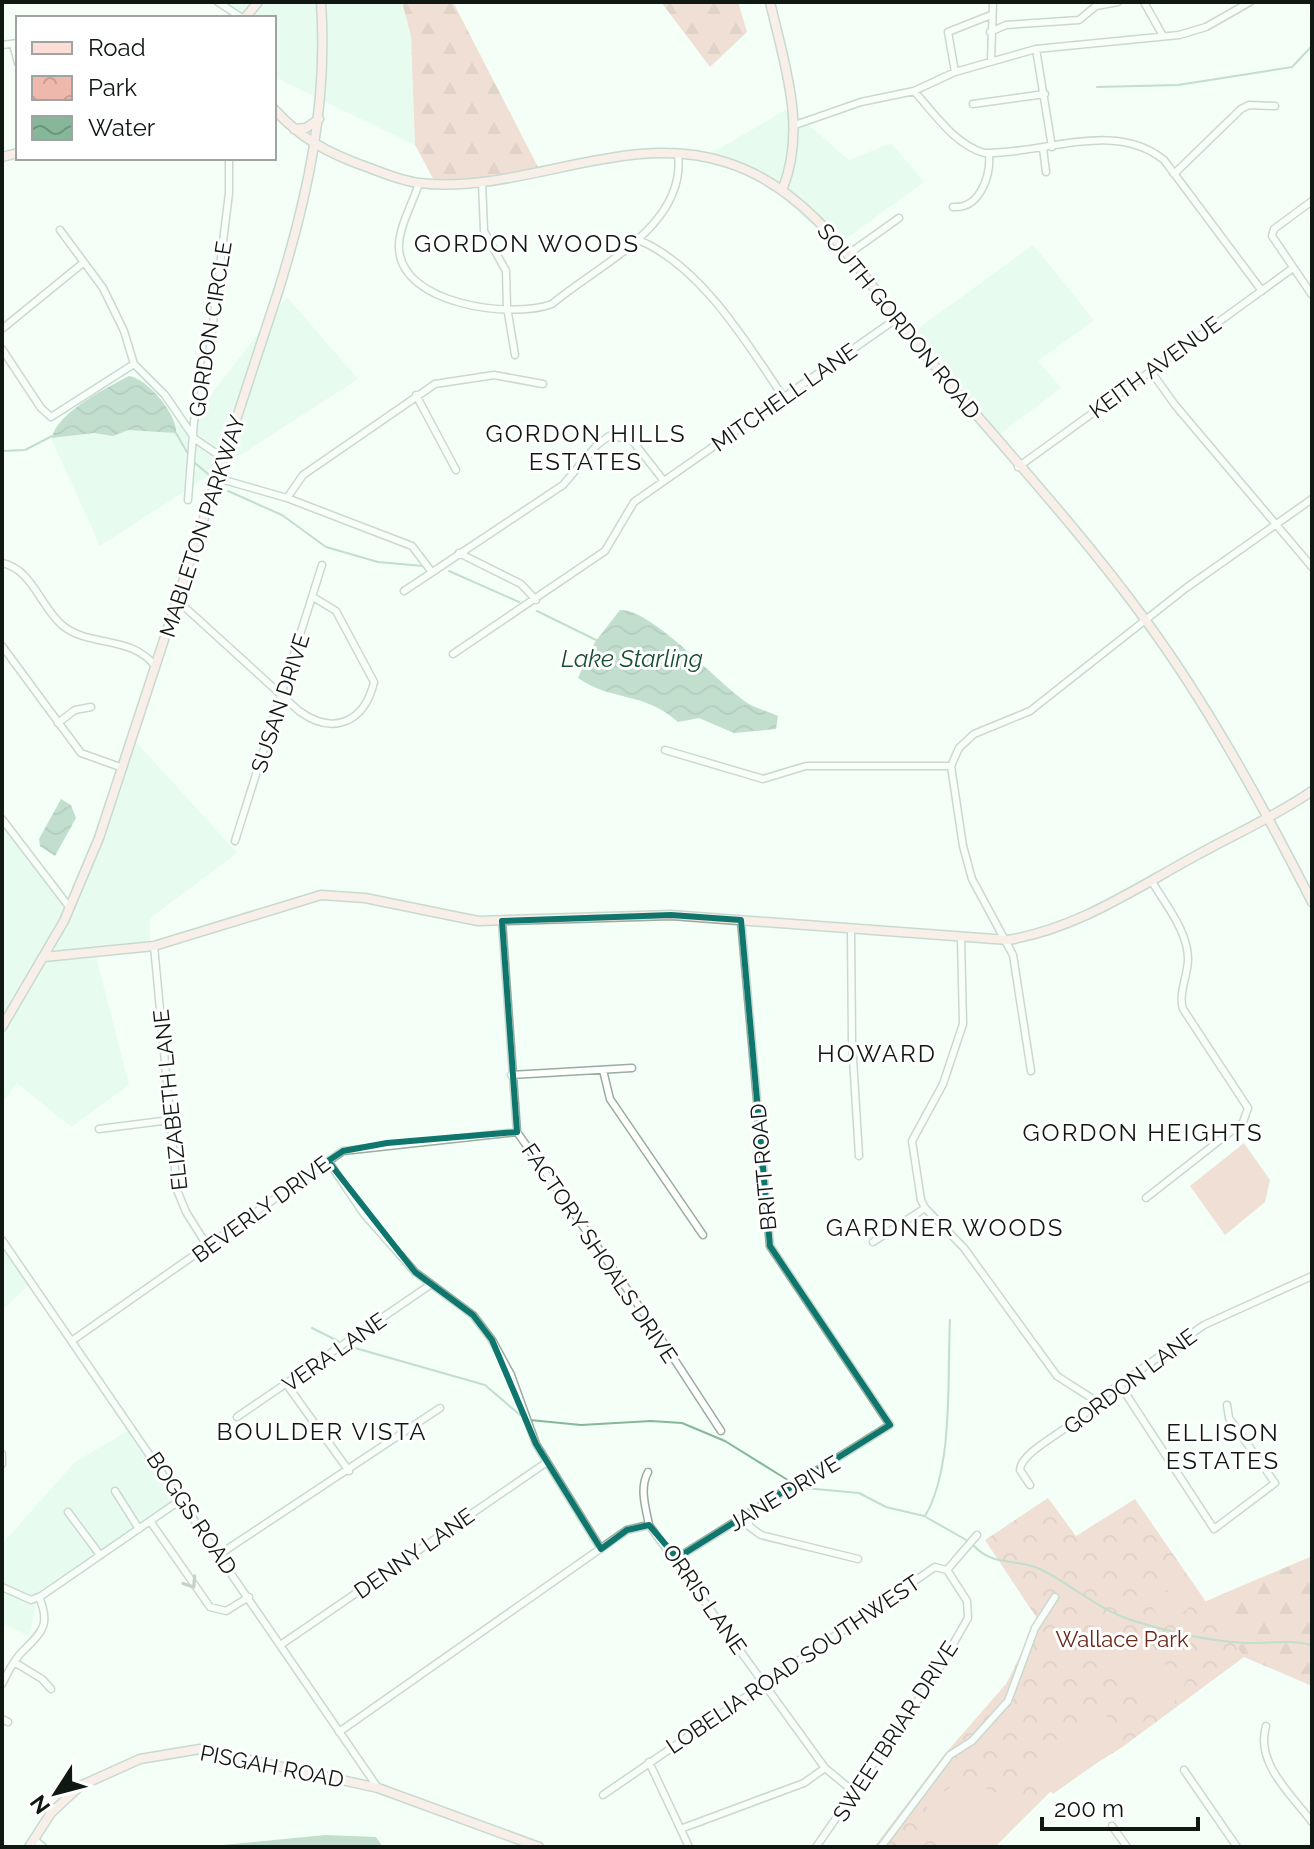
<svg xmlns="http://www.w3.org/2000/svg" width="1314" height="1849" viewBox="0 0 1314 1849" font-family="Raleway,sans-serif">
<style>
.built{fill:#dbf7e5}
.forest{fill:url(#forest-firs)}
.park{fill:url(#park-crowns)}
.garden{fill:#eeb8ac}
.water{fill:url(#water-waves)}
.lines{fill:none;stroke-linecap:round;stroke-linejoin:round}
.stream{stroke:#87b799;stroke-width:2}
.street-casing{stroke:#98ac9f;stroke-width:9}
.secondary-casing{stroke:#98ac9f;stroke-width:11}
.street{stroke:#fff;stroke-width:6}
.secondary{stroke:#feddd6;stroke-width:8}
.oneway{stroke:#939795}
.marked{fill:none;stroke:#0f766e;stroke-width:6;stroke-linejoin:round}
.labels{text-anchor:middle;dominant-baseline:central;stroke-width:6;stroke-linejoin:round;paint-order:stroke}
.street-label{font-size:22px;fill:#101813;stroke:#fff}
.park-label{font-size:22px;fill:#6a281b;stroke:#fff}
.neighbourhood-label{font-size:24px;letter-spacing:2px;fill:#101813;stroke:#fff}
.water-label{font-size:24px;font-style:italic;fill:#154f31;stroke:#fff}
</style>
<defs>
<pattern id="forest-firs" width="22" height="20" patternUnits="userSpaceOnUse" patternTransform="scale(2)"><rect width="22" height="20" fill="#eeb8ac"/><path d="M5 1l3.5 6h-7zM16 11l3.5 6h-7z" fill="#cb9d93"/></pattern>
<pattern id="park-crowns" width="20" height="18" patternUnits="userSpaceOnUse" patternTransform="scale(2)"><rect width="20" height="18" fill="#eeb8ac"/><path d="M2 6a3 3 0 1 1 6 0M12 15a3 3 0 1 1 6 0" fill="none" stroke="#cb9d93"/></pattern>
<pattern id="water-waves" width="16" height="10" patternUnits="userSpaceOnUse" patternTransform="scale(2)"><rect width="16" height="10" fill="#87b799"/><path d="M0 5q4-4 8 0t8 0" fill="none" stroke="#6d947c"/></pattern>
</defs>
<rect width="100%" height="100%" fill="#f3fff7"/>
<path class="built" d="M227,2H402L411,36L415,145L274,77V18H228Z
M789,108L849,160L891,143L924,182L836,246L763,181L703,158Z
M1033,245L1094,320L1038,361L1061,388L999,435L916,330Z
M287,297L358,379L100,546L51,438L188,424Z
M129,734L237,853L150,918V942L95,953L129,1085L71,1127L17,1083L2,1103V817L68,910Z
M2,1245L29,1285L2,1310Z
M131,1429L174,1500L39,1591L29,1636L2,1623V1544L75,1462Z"/>
<path class="forest" d="M402,2H453L540,171L436,184L415,145L411,36Z
M661,2H738L747,32L710,67Z
M1312,1556V1686L1244,1657L1204,1602Z"/>
<path class="park" d="M1048,1498L1076,1536L1135,1499L1244,1657L1121,1748L1051,1791L995,1847H874L944,1755L1006,1684L1038,1620L985,1540Z"/>
<path class="garden" d="M1244,1143L1270,1180L1265,1202L1225,1235L1190,1186Z
M1172,1557L1201,1599L1183,1612L1153,1571Z
M1160,1584L1182,1615L1166,1627L1144,1596Z
M1122,1639L1188,1678L1170,1709L1105,1670Z
M1102,1709L1125,1743L1053,1794L1030,1765Z
M955,1784C985,1786 1003,1791 1025,1813L989,1847H956L925,1805Z"/>
<path class="water" d="M129,376C147,378 178,415 176,433L128,430L113,436L94,433L52,438C56,413 108,387 129,376Z
M620,610C653,609 719,685 749,704C758,709 769,712 778,716L776,729L734,733L699,718L678,722C644,691 612,702 578,678L595,642Z
M61,799L71,805L76,818L55,856L40,846L39,839Z
M325,1835L376,1837L383,1847H203Z"/>
<g class="lines">
<path class="stream" d="M1097,87L1178,85L1292,67L1312,46
M176,433L188,454
M2,451L25,450L52,436
M195,463L208,474
M228,491L282,515L326,547L378,562L423,566
M449,571L519,602
M537,611L596,640
M312,1328L338,1341
M348,1346L485,1385L520,1415
M530,1420L581,1425L651,1421L682,1423L725,1441L791,1482
M804,1488L859,1493L886,1507L924,1516L968,1541
M925,1516C954,1468 947,1375 950,1320
M973,1545C993,1567 1015,1558 1040,1569C1071,1584 1097,1609 1131,1620C1166,1631 1208,1641 1245,1643C1268,1644 1289,1639 1312,1645"/>
<g class="street-casing">
<path id="street" d="M218,2L242,18
M1144,2L1163,36
M990,32L1006,25L1079,20L1096,6L1118,2
M13,44L18,63
M2,45L18,43
M1036,49L1052,147
M991,61L993,2
M955,72L948,32L991,15
M914,91C934,113 954,144 984,153C1041,155 1115,119 1164,160L1262,291
M973,104L1045,94
M795,125L861,102L914,91L955,72L1036,49L1179,35L1206,27L1250,2
M1043,148L1046,172
M1174,174L1241,109L1249,105L1275,106
M482,181L484,231L506,271L507,307L515,355
M419,183C413,203 398,228 399,248C401,305 512,319 552,304C598,265 687,226 678,154
M1312,201L1274,229L1272,236L1312,295
M953,207C980,209 991,176 989,153
M60,230L103,288L124,331L134,364L165,395L195,439L223,458
M636,239C700,264 747,343 784,398
M847,255L899,218
M2,329L83,263
M2,349L41,408L51,417L134,364
M1150,370L1175,405L1312,567
M416,395L456,470
M1018,467L1293,268
M217,478L287,498L412,546L431,571
M287,498L303,475L435,384L494,375L543,384
M188,500L194,421L208,363L229,193V158
M459,553L521,584L536,600
M2,563C32,569 40,606 62,625C89,648 131,634 156,667
M404,591L563,485L597,445L609,436L631,439L664,481
M178,601L299,711C332,735 364,724 374,682L336,611L313,597
M2,646L81,753L123,768
M453,654L605,551L634,502L896,319
M58,723L75,710L91,707
M665,750L763,779L806,766H951
M2,819L70,908
M235,841L322,565
M502,921L517,1132L648,1319L721,1431
M851,930L852,1042L859,1156
M961,938L963,1024L943,1084L912,1141L921,1200L925,1208L964,1248L1057,1376L1096,1401
M154,946L177,1190L186,1212L208,1247
M603,1070L610,1099L703,1235
M1031,1071L1013,955L972,879L963,846L951,766L959,748L974,734L1030,711L1186,588L1312,499
M511,1075L632,1068
M99,1129L170,1120
M328,1161L364,1214L415,1272L473,1315L492,1340L511,1375L536,1444L601,1549
M1146,1198L1243,1122L1248,1108L1183,1009C1178,994 1188,975 1188,959C1188,931 1165,904 1151,880
M2,1240L378,1788
M873,1242L925,1208
M73,1340L343,1151L517,1132
M287,1385L349,1471
M1120,1385L1214,1529L1275,1483L1229,1418L1227,1405
M237,1417L430,1285
M2,1454V1464
M648,1472C639,1489 646,1508 649,1525L825,1768L853,1791
M1030,1485L1020,1470C1020,1449 1084,1424 1096,1401L1204,1325L1312,1276
M115,1491L139,1529
M68,1512L100,1555
M746,1515L750,1527L761,1535L858,1559
M150,1521L210,1607L226,1611L249,1597
M220,1554L440,1408
M677,1558L890,1425L770,1246L741,920
M947,1570L977,1535
M2,1587L31,1600L41,1596L182,1499
M282,1644L547,1462
M14,1662L42,1679L51,1689
M2,1684C8,1673 13,1660 23,1651C42,1632 51,1625 39,1597
M2,1719L8,1722
M1266,1726C1255,1763 1291,1794 1312,1822
M339,1732L627,1530L649,1525
M649,1762L689,1847
M1184,1770L1237,1847
M603,1795L935,1567L947,1570
M1112,1826L1127,1847
M683,1828L804,1783L825,1768
M35,1840L43,1847
M816,1847L936,1674L968,1618L967,1601L947,1570
M881,1847L950,1755L972,1741L1008,1701L1035,1628L1055,1597"/>
</g>
<g class="secondary-casing">
<path id="secondary" d="M770,2C784,63 807,127 783,188
M245,18L258,2
M274,109C300,138 328,153 364,166C381,172 401,181 419,183C521,195 624,130 725,162C817,190 865,282 923,352C997,441 1076,525 1144,618C1208,705 1263,806 1312,902
M294,129L306,128L319,119
M2,157L18,153
M44,957L154,946L321,895L365,898L478,921L671,915L1008,940C1079,928 1136,888 1199,854C1237,833 1276,816 1312,791
M2,1027L64,921L99,838L278,292C308,196 328,103 321,2
M29,1847L51,1813L80,1786L140,1759L200,1749L378,1788L539,1847"/>
</g>
<use href="#street" class="street"/>
<use href="#secondary" class="secondary"/>
</g>
<defs><path id="oneway-chevron" d="M-2-3.5L2.5 0L-2 3.5" fill="none" stroke-width="1.6" stroke-linecap="round" stroke-linejoin="round" transform="scale(2)"/></defs>
<use class="oneway" href="#oneway-chevron" transform="translate(191 1583) rotate(56)"/>
<path d="M0 0H1314V1849H0ZM671,915L741,920L770,1246L890,1425L677,1558L649,1525L627,1530L601,1549L536,1444L492,1340L473,1315L415,1272L328,1161L343,1151L387,1143L517,1132L502,921Z" fill="#f3fff7" fill-opacity=".55" fill-rule="evenodd"/>
<path class="marked" d="M671,915L741,920L770,1246L890,1425L677,1558L649,1525L627,1530L601,1549L536,1444L492,1340L473,1315L415,1272L328,1161L343,1151L387,1143L517,1132L502,921Z"/>
<g class="labels">
<g class="street-label">
<text transform="translate(899 321) rotate(51)">SOUTH GORDON ROAD</text>
<text transform="translate(210 329) rotate(-81)">GORDON CIRCLE</text>
<text transform="translate(1155 367) rotate(-36)">KEITH AVENUE</text>
<text transform="translate(784 397) rotate(-35)">MITCHELL LANE</text>
<text transform="translate(202 526) rotate(-72)">MABLETON PARKWAY</text>
<text transform="translate(280 703) rotate(-72)">SUSAN DRIVE</text>
<text transform="translate(170 1100) rotate(-96)">ELIZABETH LANE</text>
<text transform="translate(763 1167) rotate(-95)">BRITT ROAD</text>
<text transform="translate(261 1209) rotate(-36)">BEVERLY DRIVE</text>
<text transform="translate(600 1253) rotate(56)">FACTORY SHOALS DRIVE</text>
<text transform="translate(334 1352) rotate(-35)">VERA LANE</text>
<text transform="translate(1130 1381) rotate(-37)">GORDON LANE</text>
<text transform="translate(784 1493) rotate(-31)">JANE DRIVE</text>
<text transform="translate(192 1513) rotate(56)">BOGGS ROAD</text>
<text transform="translate(414 1553) rotate(-35)">DENNY LANE</text>
<text transform="translate(705 1599) rotate(55)">ORRIS LANE</text>
<text transform="translate(793 1664) rotate(-34)">LOBELIA ROAD SOUTHWEST</text>
<text transform="translate(895 1731) rotate(-57)">SWEETBRIAR DRIVE</text>
<text transform="translate(272 1766) rotate(11)">PISGAH ROAD</text>
</g>
<g class="park-label">
<text x="1122" y="1639">Wallace Park</text>
</g>
<g class="neighbourhood-label">
<text x="527" y="243">GORDON WOODS</text>
<text x="586" y="433">GORDON HILLS<tspan x="586" dy="28">ESTATES</tspan></text>
<text x="877" y="1053">HOWARD</text>
<text x="1143" y="1132">GORDON HEIGHTS</text>
<text x="945" y="1227">GARDNER WOODS</text>
<text x="322" y="1431">BOULDER VISTA</text>
<text x="1223" y="1432">ELLISON<tspan x="1223" dy="28">ESTATES</tspan></text>
</g>
<g class="water-label">
<text x="632" y="658">Lake Starling</text>
</g>
</g>
<rect width="1314" height="1849" fill="none" stroke="#101813" stroke-width="8"/>
<rect x="16" y="16" width="260" height="144" fill="#ffffff" stroke="#9fa3a1" stroke-width="2"/>
<rect x="32" y="42" width="40" height="12" fill="#feddd6" stroke="#9fa3a1" stroke-width="2"/>
<text x="88" y="56" font-size="24" fill="#101813">Road</text>
<rect x="32" y="76" width="40" height="24" fill="url(#park-crowns)" stroke="#9fa3a1" stroke-width="2"/>
<text x="88" y="96" font-size="24" fill="#101813">Park</text>
<rect x="32" y="116" width="40" height="24" fill="url(#water-waves)" stroke="#9fa3a1" stroke-width="2"/>
<text x="88" y="136" font-size="24" fill="#101813">Water</text>
<g transform="translate(56 1793) rotate(234)" stroke="#ffffff" stroke-width="6" paint-order="stroke">
<path d="M0-6L14 30L0 20L-14 30Z" fill="#101813"/>
<text y="-12" font-size="22" font-weight="bold" text-anchor="middle" fill="#101813">N</text>
</g>
<path d="M1042 1817v12h156v-12" fill="none" stroke="#101813" stroke-width="4"/>
<text x="1054" y="1817" font-size="24" fill="#101813" stroke="#ffffff" stroke-width="6" paint-order="stroke">200 m</text>
</svg>
